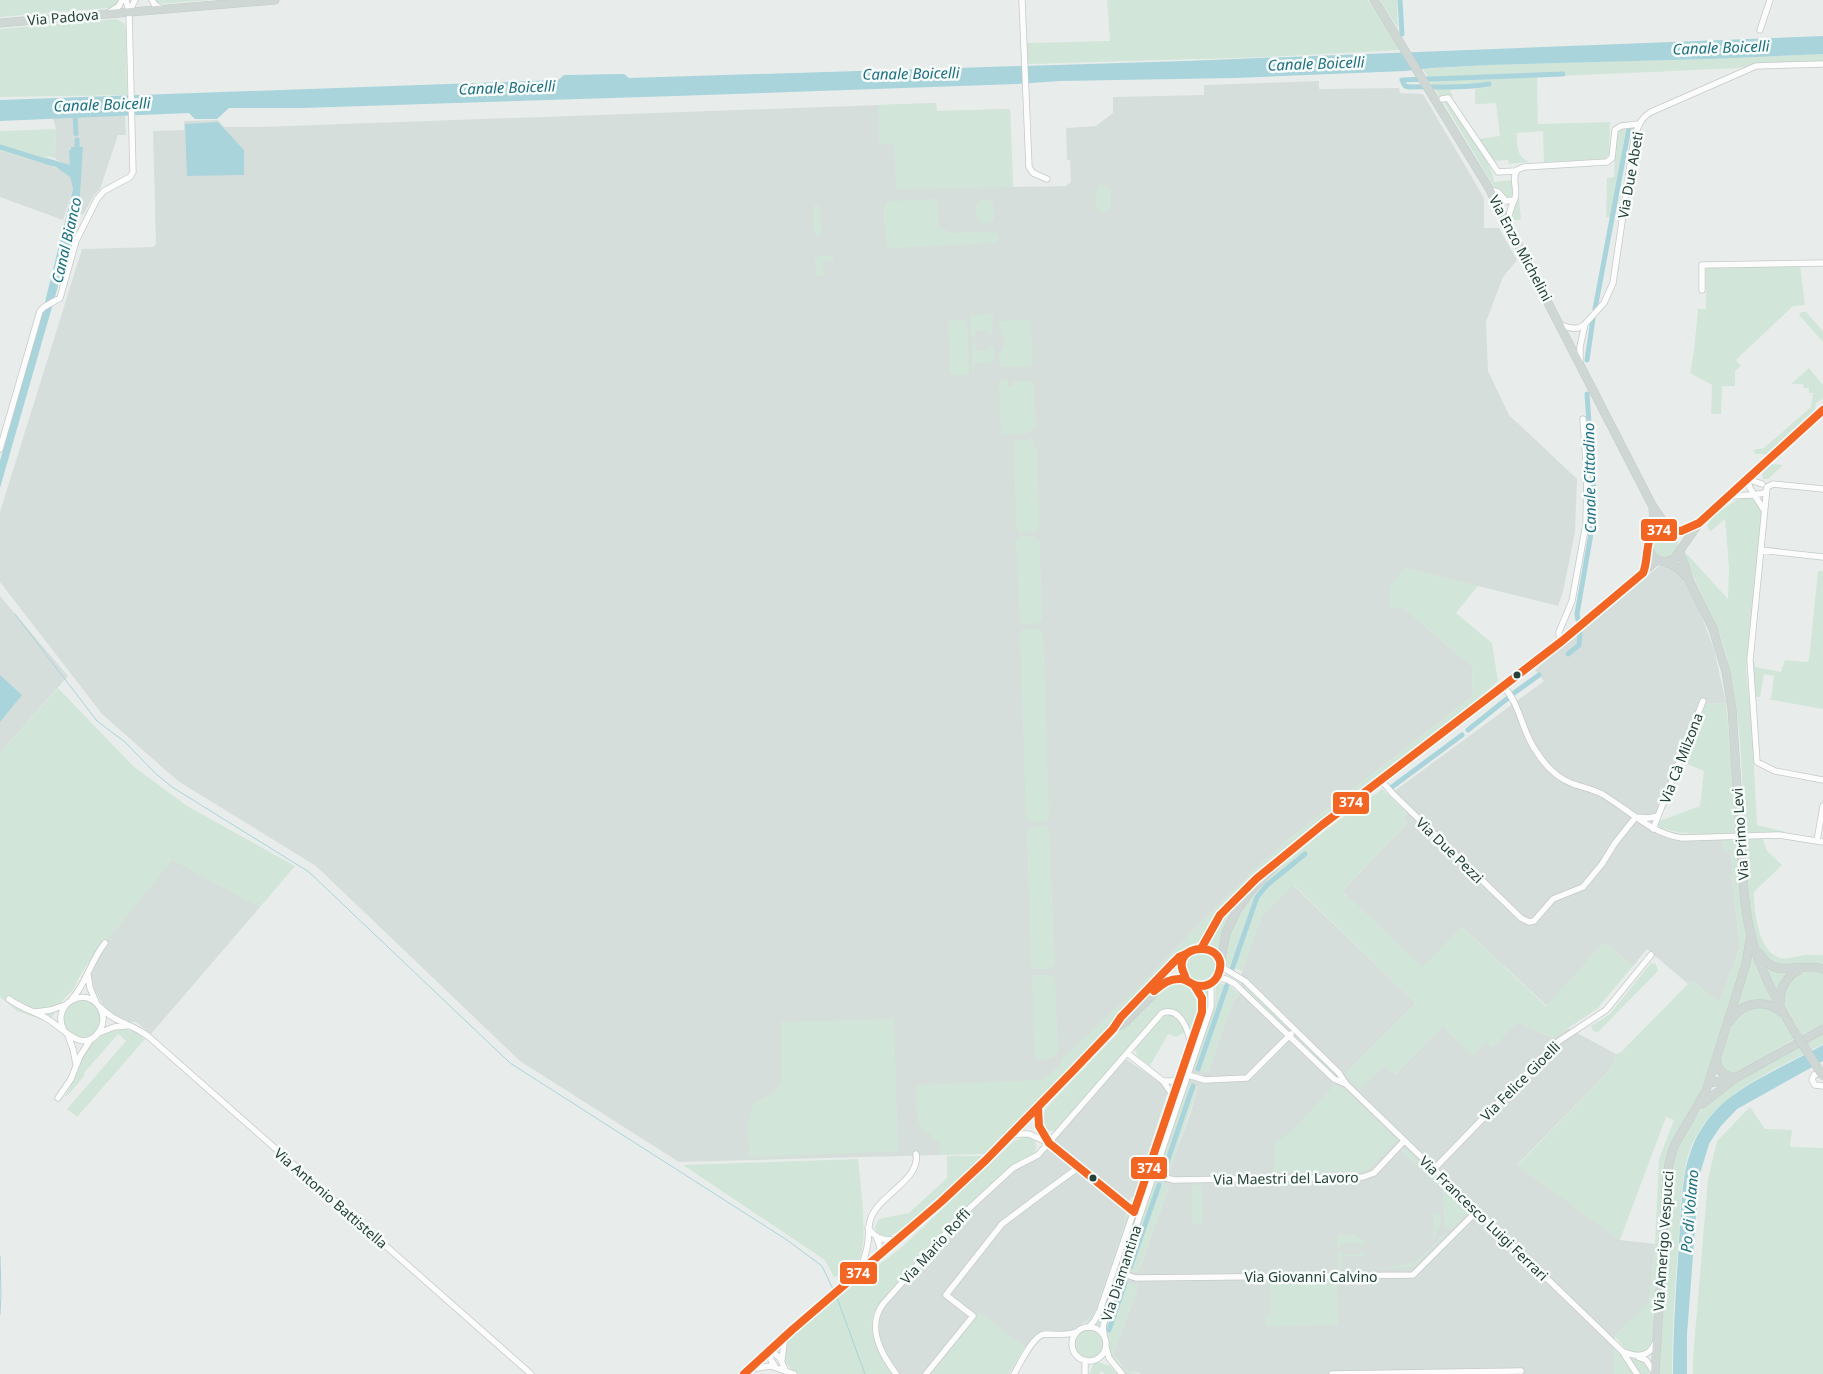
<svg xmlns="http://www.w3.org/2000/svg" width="1823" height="1374" viewBox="0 0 1823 1374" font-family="'Noto Sans',sans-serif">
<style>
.built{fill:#d6dedb}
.green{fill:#d1e6d8}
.water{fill:#a9d4db}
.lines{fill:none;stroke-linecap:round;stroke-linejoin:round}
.stream{stroke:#a9d4db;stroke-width:1}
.canal{stroke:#a9d4db;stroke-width:5}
.minor-casing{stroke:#c5cac8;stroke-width:7}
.major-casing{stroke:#c3ccc9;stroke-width:9}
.minor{stroke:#fcfcfc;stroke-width:5.5}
.major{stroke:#cfd7d5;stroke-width:8}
.major-bridge-casing{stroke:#c3ccc9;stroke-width:9;stroke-linecap:butt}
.major-bridge{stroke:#cfd7d5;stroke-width:8}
.bus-1-casing{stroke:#f7fbf9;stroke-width:11}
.bus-1{stroke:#f26522;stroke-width:8}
.bus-dot{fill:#24423a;stroke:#f7fbf9;stroke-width:2}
.labels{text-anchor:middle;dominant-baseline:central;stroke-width:5;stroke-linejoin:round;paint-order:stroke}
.street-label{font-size:14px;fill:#24423a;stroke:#f7fbf9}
.water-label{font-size:15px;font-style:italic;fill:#1c6f80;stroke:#f7fbf9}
.line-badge{stroke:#f7fbf9;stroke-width:2}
.badge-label{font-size:14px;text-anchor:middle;font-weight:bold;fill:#fff}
</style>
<rect width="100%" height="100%" fill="#e8edeb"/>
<path class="built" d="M1319,81V89L1399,88L1400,93L1423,94L1484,198V228H1499L1517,260L1503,277L1486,322L1488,371L1509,415L1577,479L1575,532L1563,592L1558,606L1405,568L1404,608L1472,666L1473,696L1285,842L1228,895L978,1154L679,1162L520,1061L316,866L178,781L102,714L0,582V512L82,249L153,247L156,244L153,131L184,130V121L218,120L224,127H260L936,103L937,111L1010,109L1013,187L1066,186L1071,182L1070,160H1067L1066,128L1096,126L1113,113V97L1204,95V85Z
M125,115L126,135H118L100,189L94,195L83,215L79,213L83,147H71L70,165L69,166L57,160L55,158L56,129L53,118Z
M0,151L44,163L64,171L70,177L73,189L63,220L0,197Z
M1665,565L1678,570L1693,594L1714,649L1726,703L1706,704L1657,826L1671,832L1684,834H1722L1724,850H1731L1733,887L1740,948L1719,1003L1693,981L1688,984L1647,949L1633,966L1604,943L1547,1006L1462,927L1422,968L1342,891L1407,823L1403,818L1407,813L1389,795L1544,681L1535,670L1658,567Z
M0,596L68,676L0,753Z
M172,859L260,907L151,1034L136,1022H123L105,1009L92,985L88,963Z
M1293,885L1416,1003L1345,1074L1360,1088L1385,1065L1395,1075L1442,1026L1487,1042L1493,1047L1517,1022L1553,1038L1568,1028L1616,1054L1611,1069L1517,1165L1620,1240L1655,1244L1649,1303L1615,1336L1614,1374H1116L1120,1368L1132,1374H1140V1372L1128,1371L1124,1369L1115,1356L1114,1352L1137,1291L1129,1284L1121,1280L1125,1268L1132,1272L1139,1271L1169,1186L1154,1182L1158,1170L1169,1172L1190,1114L1198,1087L1188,1083L1193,1069L1208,1072L1233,1001L1240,994L1242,971L1261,917Z
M1121,1056L1160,1082L1166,1089L1167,1094L1134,1197H1131L1124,1219L1126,1220L1096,1309L1091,1318L1073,1330L1064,1332L1046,1330L1042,1331L1025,1347L980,1314L932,1374H893L885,1364L872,1326L873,1317L883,1300L957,1216L1013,1165L1032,1156L1060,1127L1065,1119Z"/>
<path class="green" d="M0,0H120L114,6L109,8L0,17Z
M153,0H212L157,4Z
M1107,0H1368L1400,50L1267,57L1028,64L1027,43L1110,41Z
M1380,0H1397L1398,29Z
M116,19L124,23L126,28L127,95L0,97V29Z
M1823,54V62L1752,65L1739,68L1537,77L1538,124L1610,122L1609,155L1604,159L1544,162L1543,131L1517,133C1517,145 1516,156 1529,162L1509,164L1508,160L1494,161L1479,139L1500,136L1496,103L1475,104V89L1490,87L1489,82L1474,84L1450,85V90L1453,96L1440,97L1423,69L1489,65L1710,59Z
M1443,101H1446C1458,120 1493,161 1494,182L1511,180L1513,194L1510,198H1506L1494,187Z
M936,103L937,111L1010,109L1013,187L896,189L894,143L879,144L878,105Z
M1626,128L1611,217H1606L1607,178L1614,177L1616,135L1618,131Z
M56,129L55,158L48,156L45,164L0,151V131Z
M1100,185L1107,186L1111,191V208L1101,213C1094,207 1093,191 1100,185Z
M1519,197L1521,220H1513L1514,206Z
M937,199L939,227L951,233L993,232L998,235L999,240L993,244V242L972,244L888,248C886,235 881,216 886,203L892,201Z
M981,200H988L993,203L994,219L990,223L982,224L977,219L976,206Z
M813,206H820L821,236L814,234Z
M832,255L835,261H822L823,276H816L815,257Z
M1800,265L1805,305L1793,306L1736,360L1741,366L1735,371V386H1722L1721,414H1711L1712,385L1690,373L1694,351L1698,309H1706V268L1710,267Z
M1801,312H1806L1823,331V342L1799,315Z
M993,314L992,334L989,335V331H975V340C969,335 971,322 971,315Z
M967,320L969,372L967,375H953L950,372L948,321Z
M1028,320L1031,324L1033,364L1028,367H1002L1000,365L999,354L1004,346L1005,340L998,323L1001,321Z
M975,343L976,351L989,350L990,346L994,348V364L993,362L974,363V373L973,371L972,346Z
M1809,368L1823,385V399L1816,403L1815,410L1766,454H1756L1753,450L1764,448L1811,407L1813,393H1809V388H1804L1803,384H1791Z
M1001,379L1008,382V387L1013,386V381H1030L1034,385L1036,426C1030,437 1012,434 1001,434L999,382Z
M1032,439L1034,448L1037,447L1039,526L1036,531L1019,532L1016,527L1014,442L1019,440Z
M1772,464L1783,465L1768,479H1763L1762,473Z
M1741,497C1752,497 1759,502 1762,512L1746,668L1752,730L1757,825L1786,832H1745C1741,771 1742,707 1724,647C1714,616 1696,588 1686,556L1687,554L1728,599L1729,569L1725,519L1710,532L1707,525L1715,514Z
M1652 545a13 13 0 1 1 26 0a13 13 0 1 1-26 0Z
M1033,536L1040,542L1042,620L1038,623L1023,624L1020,621L1016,541L1020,537Z
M1405,568L1478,586L1456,613L1492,643L1498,681L1476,701L1300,837L1214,916L1208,932L1201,941L1186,947L1020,1121L985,1154L940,1155L939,1142L932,1138L931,1133H925L917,1119L916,1088L918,1085L1043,1080L1059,1066L1062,1059L1142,984L1228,895L1285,842L1473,696L1472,666L1404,608L1390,609V586Z
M1818,571H1823V709L1767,699H1771L1774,676L1764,674L1760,697H1756L1753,663H1755V667L1781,672L1785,660L1807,662L1809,660Z
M1024,629H1040L1043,632L1049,814L1048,819L1044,822L1030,821L1026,817L1020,632Z
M58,688L133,766L187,806L295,866L260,907L172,860L88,963L80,976L73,990L63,1000L49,1022L17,1011L0,997V753Z
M1726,703L1738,838L1740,889L1747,942L1745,958L1700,1096L1682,1124L1666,1163L1653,1340C1649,1352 1637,1357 1626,1349C1622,1346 1618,1340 1615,1336L1649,1302L1655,1244L1659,1159L1674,1120L1666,1117L1620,1240L1517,1166L1611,1069L1616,1054L1621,1052L1688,984L1693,981L1719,1003L1740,948L1733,887L1731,850L1724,851L1721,834C1698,834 1678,835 1657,826L1659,821L1700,806L1704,771L1682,762L1706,704Z
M1382,789L1407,813L1403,818L1407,823L1342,891L1422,967L1462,927L1546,1006L1604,943L1633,966L1597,1009L1553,1038L1517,1022L1493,1048L1486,1042L1473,1056L1442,1026L1395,1075L1384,1066L1360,1089L1345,1074L1416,1003L1294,885L1261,917L1242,971L1226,965C1214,902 1338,822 1382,789Z
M1045,826L1049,830L1055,965L1049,969H1035L1031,965L1027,831L1030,827Z
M1745,839H1763L1767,851L1782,865L1754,892C1754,911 1758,951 1780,958C1788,960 1796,956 1804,955C1810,954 1818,956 1823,955V965C1809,966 1786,970 1773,964C1746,950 1746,867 1745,839Z
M1233,905L1235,907L1220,958L1213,947L1208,945L1217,923Z
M1194,951L1210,952C1223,968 1219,980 1199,985L1185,975V959Z
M1752,951L1757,969L1773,1003L1759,1001L1735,1011Z
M1763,962L1793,971L1779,997Z
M1651,963L1656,964L1658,971L1598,1032L1593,1031L1591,1026L1610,1014Z
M1803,971L1823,973V1024L1802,1035L1783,1001C1785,987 1790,977 1803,971Z
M1035,975H1050L1055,979L1058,1050C1055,1059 1047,1059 1039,1060L1035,1056L1032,979Z
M1181,982C1208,996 1200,1007 1192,1032H1190L1187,1022L1175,1012L1159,1014L1065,1119L1056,1130L1049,1131L1042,1127L1041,1118L1047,1107L1158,991L1169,983Z
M1219,983L1230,986L1240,994L1233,1001L1208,1072L1193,1069L1215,1003L1216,985Z
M1249,986L1285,1021L1280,1026L1244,991Z
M1208,988V1008L1100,1328L1094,1325L1101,1314L1203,1018L1206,1000L1202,990Z
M63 1019a19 19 0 1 1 38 0a19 19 0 1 1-38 0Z
M1752,1006L1773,1009L1781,1017L1794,1039L1738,1072L1732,1074L1723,1071L1720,1061L1732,1024L1734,1018Z
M1170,1014L1185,1026V1032L1176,1037L1168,1034L1150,1066L1137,1056L1135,1049L1162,1016Z
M894,1019L898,1151L749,1157L748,1123L754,1103L774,1093L781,1082V1022Z
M122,1029L134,1031L145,1039L77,1117L67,1109L126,1041L118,1034L84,1073L85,1075L67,1096H65L74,1081L82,1057L89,1046L105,1033Z
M1823,1033V1044C1792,1061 1748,1080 1722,1104C1711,1113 1696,1134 1691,1147C1682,1170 1682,1197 1680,1222C1676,1273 1672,1323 1672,1374H1659L1671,1172L1681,1138L1705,1105L1736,1080Z
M1300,1037L1333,1069L1329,1073L1296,1041Z
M1188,1083L1198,1087L1169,1173L1158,1170Z
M1334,1085L1343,1088L1397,1140L1370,1168L1364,1171L1274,1172L1275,1143L1295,1128Z
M1750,1107L1765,1129L1792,1130L1790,1147L1823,1148V1374H1693V1358L1708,1179L1717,1141Z
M1028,1135C1036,1140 1038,1144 1035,1152L1032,1156L1013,1165L957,1216L877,1309C874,1314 871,1319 872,1325C872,1340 884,1362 893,1374H800C784,1368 779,1352 789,1338L829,1303L902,1247L1014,1141Z
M1405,1148L1469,1210L1450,1230L1445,1225L1443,1190L1401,1151Z
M947,1156H983L903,1229L886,1238L877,1234L875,1228L878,1220L882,1218L909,1213L947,1178Z
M858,1159C860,1180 870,1248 857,1264C851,1272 843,1274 834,1277L825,1260L683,1165Z
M1154,1182L1169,1186L1139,1271L1132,1272L1125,1268Z
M1192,1185H1202L1203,1223L1192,1224Z
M1126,1210L1130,1214L1096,1315C1089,1323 1077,1332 1066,1333C1055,1334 1048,1329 1038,1334C1047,1328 1055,1333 1065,1331C1078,1330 1091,1321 1096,1309L1126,1220L1124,1219Z
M1440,1213L1441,1224L1433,1239V1214Z
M1446,1232L1447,1233L1413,1267L1379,1269L1417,1262V1258L1421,1257Z
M1337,1235H1357L1358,1238L1364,1239L1365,1244L1361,1247V1243H1341V1247H1337Z
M1361,1251L1365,1255L1363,1259L1361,1256L1341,1257L1342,1269H1338L1337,1252H1341L1342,1255L1361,1254Z
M1121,1280L1129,1284H1138L1137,1291L1114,1352C1117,1366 1127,1373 1140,1372L1141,1373L1132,1374L1120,1368L1111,1357L1105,1331V1323Z
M1337,1283L1338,1325L1266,1326V1315H1271L1270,1284Z
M980,1313L1025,1347L1009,1374H932Z
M1074 1344a15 15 0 1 1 30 0a15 15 0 1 1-30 0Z
M1614,1348L1625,1360L1633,1374H1614Z
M1629,1357L1645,1362L1650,1369L1649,1374H1640Z
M1098,1362L1110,1366L1116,1373V1374H1104L1102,1371L1099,1374H1089L1094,1363Z"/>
<path class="water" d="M1823,36V54L1710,59L1489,65L1432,68L1405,71L1235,78L1060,81L1017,84L675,96L302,108H229L217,119H195L189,113L0,121V100L558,80L564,75L624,74L629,78L1185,61Z
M218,122L244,150V175L187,176L185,124Z
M71,147H83L79,213L0,488V461L45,302L73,189L70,177L56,167L45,164L47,158L70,165L69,150H71Z
M0,675L22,695L0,722Z
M1823,1045V1061L1737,1109L1720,1127L1709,1144L1699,1177L1687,1334V1374H1673C1673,1325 1677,1276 1680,1226C1682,1201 1682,1172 1692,1148C1697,1133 1710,1115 1722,1104C1748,1081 1791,1063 1823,1045Z"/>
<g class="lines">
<path class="stream" d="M15,614L97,721L125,742L155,773L172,787L309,872L510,1063L787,1240L822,1266L833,1289
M0,1256L1,1294L0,1314
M836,1295L865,1374"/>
<path class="canal" d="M1400,0L1402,34
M1489,84C1463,89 1436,86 1409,87L1405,86L1402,80L1563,74
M75,112L76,134
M77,140V151
M0,147L51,163
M1595,309L1629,128
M1587,360L1593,319
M1578,620L1577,614L1593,522L1594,494L1587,394
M1568,654L1579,645L1580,633
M1514,693L1539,675
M1468,730L1508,698
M1392,787L1462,735
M1232,969L1257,897L1267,885L1305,854
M1198,1069L1227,985
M1164,1171L1193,1086
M1130,1268L1159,1185
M1109,1330L1125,1283"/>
<g class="minor-casing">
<path id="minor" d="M152,0L155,5L162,9
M1022,0L1029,167L1033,173L1047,179
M129,12L135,0
M108,13L119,6L122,0
M1760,30L1770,0
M1442,99L1448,98L1498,172L1515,171
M1490,190L1498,192L1506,201L1513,200
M1508,221C1509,212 1512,206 1515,198C1518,188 1511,179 1517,170L1524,167L1607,162L1612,158L1615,130L1621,126L1639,124
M1702,290V265L1823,263
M1561,325C1569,328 1578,331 1585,324
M1580,363V347L1585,324L1604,303L1613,283L1634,139C1637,127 1641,118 1651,112L1756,66L1823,64
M0,449L40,311L44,307L60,298L76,241L97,199L104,191L130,177L133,172L129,12L126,0
M1762,484L1747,479L1750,488L1764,510
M1823,489L1773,484L1767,487L1750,660L1757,762L1775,771L1823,780
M1729,497C1740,494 1755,497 1766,492
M1761,550L1823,557
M1562,641L1559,635V632L1572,601L1586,524L1587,475L1583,419
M1503,686C1521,705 1521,730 1536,751C1544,764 1557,778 1573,784C1583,787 1592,789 1602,794C1629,810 1650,833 1682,838L1779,835L1823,842
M1381,780L1392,793L1521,918L1529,922L1534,921L1553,899L1583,887L1602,864L1615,843L1635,818
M1636,817L1649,818L1658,816
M1653,829L1703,701
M1817,841L1823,806
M1220,966L1245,981L1339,1073L1346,1084L1622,1351L1637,1374
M88,975L90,988L96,1002
M1216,978L1226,979L1235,984L1334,1079L1346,1084
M9,999C21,1008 33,1011 46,1018C61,1026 84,1057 100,1030C104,1023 104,1015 100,1008C86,984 50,1004 64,1031
M72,999C87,982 91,960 105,943
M100,1007C115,1023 133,1024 149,1037L531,1374
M36,1012L51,1010L65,1005
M99,1033L114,1027L126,1026
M68,1035L73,1049L76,1064
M1127,1053L1163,1081L1174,1097
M1823,1073L1814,1075L1812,1080L1815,1085L1823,1086
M1188,1075L1205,1080L1247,1078L1291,1034
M1163,1081H1173L1181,1075
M58,1098L71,1079L80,1056L91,1039
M1038,1108L1039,1126L1047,1142
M1011,1136L1019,1134H1029L1049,1143L1134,1212
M1434,1169L1556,1043L1606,1010L1651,955
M1154,1175L1174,1180L1363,1177L1374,1173L1404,1141
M1031,1202L1079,1167
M868,1228C877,1240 885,1241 899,1239
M876,1236L879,1244L881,1254
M859,1270C864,1261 867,1251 868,1241C869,1233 868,1225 871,1218C879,1195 921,1179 916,1154
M1120,1273L1136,1278L1413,1275L1477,1211
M1089,1327L1095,1320L1100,1310L1202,1012C1204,1002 1202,993 1194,985
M1072 1344a17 17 0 1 1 34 0a17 17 0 1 1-34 0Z
M1104,1335L1103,1326L1107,1312L1211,1007V983
M1106,1347L1109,1358L1122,1374
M770,1350L780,1358L785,1370
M770,1350L771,1360L775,1366
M1624,1352C1636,1357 1649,1358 1655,1343
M1638,1357L1646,1360L1654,1372
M782,1360L785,1335
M750,1369L771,1366L794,1374
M896,1374C881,1354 866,1327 883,1304L961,1216L1013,1168L1038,1155L1162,1013C1181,1006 1189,1032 1191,1046
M926,1374L973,1316L946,1295L1002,1224L1030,1203
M1014,1374C1020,1364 1033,1335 1045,1334C1056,1334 1065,1336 1076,1332
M1085,1374V1360
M1332,1374L1521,1371"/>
</g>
<g class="major-casing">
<path id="major" d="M1374,0L1490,190L1652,505L1665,524L1671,530
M0,23L275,0
M1652,534L1655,525L1653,510
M1649,549L1652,556L1660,561L1666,562L1674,559L1699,523L1823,410
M1680,552L1690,582L1713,629L1726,672L1732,709L1740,831
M1666,562L1678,568L1686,576
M1644,571C1650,559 1646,549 1649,539C1655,524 1666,531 1677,531C1684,531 1690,528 1696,524
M1741,844C1743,881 1744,919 1757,955C1766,982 1780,1006 1794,1031
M1202,947L1220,915L1254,881
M1759,953C1776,981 1799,961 1823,969
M1220,964L1226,933L1237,910L1251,891L1279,862L1322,825L1562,641L1657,560
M1780,1004C1779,989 1786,978 1798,970
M1730,1021C1742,1002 1765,998 1782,1013
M1115,1028L1124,1023L1167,980C1172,979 1181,977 1186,979C1194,983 1198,988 1208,985C1214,983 1219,977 1220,971C1227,936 1164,944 1186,979
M1717,1061C1718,1073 1726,1077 1737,1077
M1709,1083L1731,1079
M1702,1104L1737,1077L1823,1029
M744,1374C807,1313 876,1260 941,1202C1002,1147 1057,1088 1113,1029L1121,1017L1172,964L1179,957L1186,954
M1655,1374L1667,1174L1671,1156L1675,1144L1706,1091L1746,964L1751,934"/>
</g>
<use href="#minor" class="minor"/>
<use href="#major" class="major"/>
<g class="major-bridge-casing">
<path id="major-bridge" d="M1740,831L1741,844
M1794,1031L1823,1076"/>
</g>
<use href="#major-bridge" class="major-bridge"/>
<g class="bus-1-casing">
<path id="bus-1" d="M1202,947L1220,915L1256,879L1322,825L1562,641L1643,573C1649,560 1644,541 1656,531L1663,529L1681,531L1699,523L1823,410
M1154,991C1163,984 1169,978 1181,979C1187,979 1190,984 1195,985C1204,988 1214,984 1218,975C1232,942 1177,941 1182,968C1183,972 1185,976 1186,979
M1038,1108L1039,1126L1049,1143L1134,1212L1202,1012V998L1194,985
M744,1374L792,1330L941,1202L986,1160L1071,1073L1113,1029L1121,1017L1172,964L1179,957L1186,954"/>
</g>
<use href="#bus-1" class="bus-1"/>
</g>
<g class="bus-dot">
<circle cx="1517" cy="675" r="4.5"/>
<circle cx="1093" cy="1178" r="4.5"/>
</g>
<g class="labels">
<g class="street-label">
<text transform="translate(63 17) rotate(-5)">Via Padova</text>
<text transform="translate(1630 175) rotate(-80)">Via Due Abeti</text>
<text transform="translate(1521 248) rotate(62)">Via Enzo Michelini</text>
<text transform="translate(1681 758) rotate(-69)">Via Cà Milzona</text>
<text transform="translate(1740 834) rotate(-94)">Via Primo Levi</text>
<text transform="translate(1450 850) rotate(44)">Via Due Pezzi</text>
<text transform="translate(1520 1081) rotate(-45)">Via Felice Gioelli</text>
<text transform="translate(1286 1178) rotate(-1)">Via Maestri del Lavoro</text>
<text transform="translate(331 1198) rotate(41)">Via Antonio Battistella</text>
<text transform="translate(1484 1218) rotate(44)">Via Francesco Luigi Ferrari</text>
<text transform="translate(1663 1241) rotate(-86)">Via Amerigo Vespucci</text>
<text transform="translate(935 1246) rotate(-48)">Via Mario Roffi</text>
<text transform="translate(1121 1273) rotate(-72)">Via Diamantina</text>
<text x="1311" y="1276">Via Giovanni Calvino</text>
</g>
<g class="water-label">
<text transform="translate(1721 47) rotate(-2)">Canale Boicelli</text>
<text transform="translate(1316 63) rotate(-2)">Canale Boicelli</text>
<text transform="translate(911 73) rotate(-1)">Canale Boicelli</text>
<text transform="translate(507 87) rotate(-2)">Canale Boicelli</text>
<text transform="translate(102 104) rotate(-2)">Canale Boicelli</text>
<text transform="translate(66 240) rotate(-77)">Canal Bianco</text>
<text transform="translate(1589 478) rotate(-91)">Canale Cittadino</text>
<text transform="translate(1689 1211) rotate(-85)">Po di Volano</text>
</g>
</g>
<g class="line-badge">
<rect x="1640" y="518" width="38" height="24" rx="5" fill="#f26522"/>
<rect x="1332" y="791" width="38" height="24" rx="5" fill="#f26522"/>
<rect x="1130" y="1156" width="38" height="24" rx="5" fill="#f26522"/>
<rect x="839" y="1261" width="39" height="24" rx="5" fill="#f26522"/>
</g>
<g class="badge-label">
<text x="1659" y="535">374</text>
<text x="1351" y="807">374</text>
<text x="1149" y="1173">374</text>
<text x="858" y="1278">374</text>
</g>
</svg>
